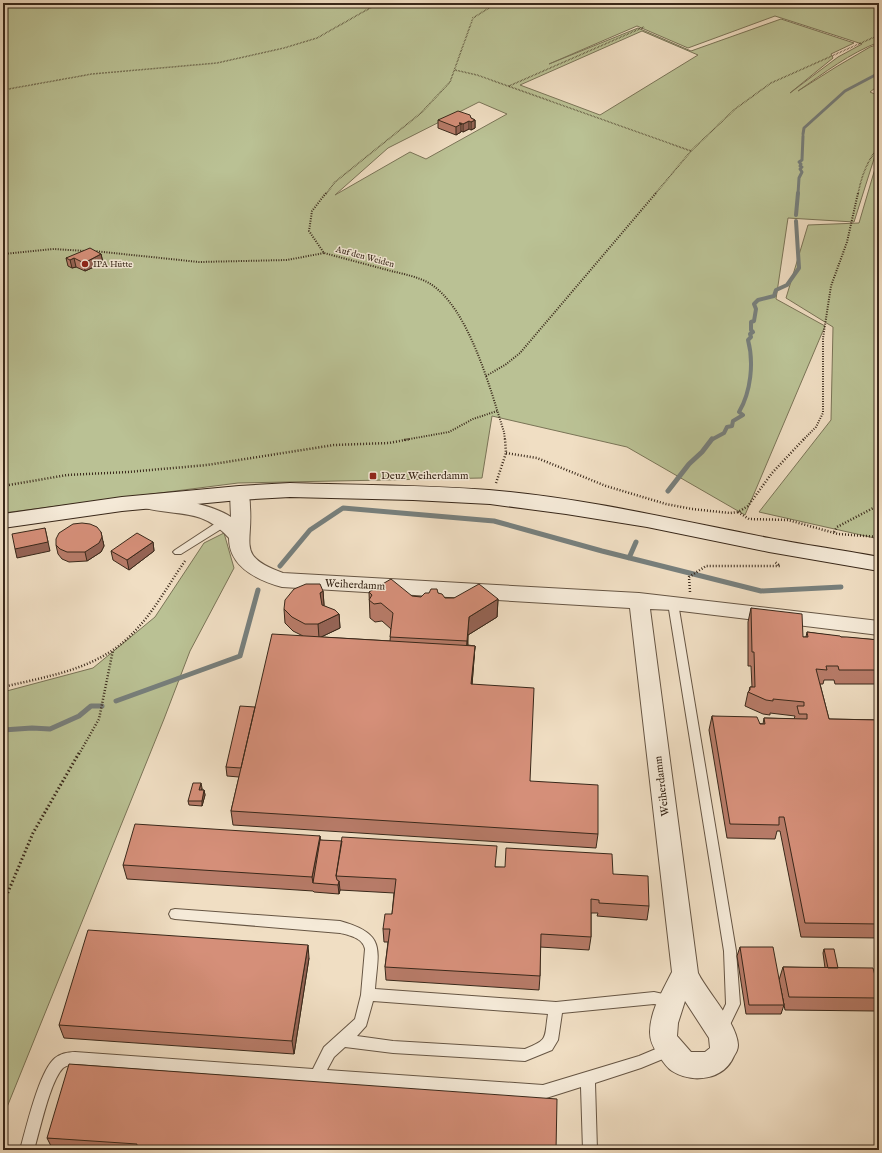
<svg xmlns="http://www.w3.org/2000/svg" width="882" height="1153" viewBox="0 0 882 1153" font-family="'IM FELL English',serif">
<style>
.green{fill:#bac194;stroke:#7a7457;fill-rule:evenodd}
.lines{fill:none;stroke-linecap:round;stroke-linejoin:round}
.stream-far2{stroke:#777f7c;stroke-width:3}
.stream-far1{stroke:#777f7c;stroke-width:4}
.stream{stroke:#777f7c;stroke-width:5}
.service-casing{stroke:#675644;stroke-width:2}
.minor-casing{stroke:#675644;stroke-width:2}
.secondary-casing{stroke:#39281a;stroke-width:2}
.path-far3{stroke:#39281a;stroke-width:1.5;stroke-dasharray:0.5 1;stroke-linecap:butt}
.path-far2{stroke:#39281a;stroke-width:2;stroke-dasharray:1 1.5;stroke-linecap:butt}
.path-far1{stroke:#39281a;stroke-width:2.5;stroke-dasharray:1 2;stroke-linecap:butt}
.path{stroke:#39281a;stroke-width:3;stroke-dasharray:1.5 2.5;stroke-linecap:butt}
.service{fill:#f5ead8;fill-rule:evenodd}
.minor{fill:#f5ead8;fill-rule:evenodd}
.secondary{fill:#f5ead8;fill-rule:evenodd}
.wall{fill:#b77b68;stroke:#39281a}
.shaded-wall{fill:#956455;stroke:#39281a}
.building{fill:#d58f79;stroke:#39281a}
.poi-dot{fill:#8f2418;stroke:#f5ead8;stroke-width:1.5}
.labels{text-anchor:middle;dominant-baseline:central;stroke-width:3;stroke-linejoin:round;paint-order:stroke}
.far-street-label{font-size:9px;fill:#39281a;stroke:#f5ead8}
.far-poi-label{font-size:9px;fill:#39281a;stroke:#f5ead8;text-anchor:start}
.poi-label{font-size:11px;fill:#39281a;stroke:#f5ead8;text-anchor:start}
.street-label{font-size:11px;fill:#39281a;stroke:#f5ead8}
</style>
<rect width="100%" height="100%" fill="#f0dec3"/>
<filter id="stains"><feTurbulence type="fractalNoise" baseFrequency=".005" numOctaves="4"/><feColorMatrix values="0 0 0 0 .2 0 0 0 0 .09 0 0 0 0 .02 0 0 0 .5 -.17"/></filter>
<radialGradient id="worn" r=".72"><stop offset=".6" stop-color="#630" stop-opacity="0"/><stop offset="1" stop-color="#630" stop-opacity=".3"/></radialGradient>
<path class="green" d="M3,3H879V42C850,53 824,73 798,91L836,67L870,47L879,44V85L870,92L879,96V143L854,222L788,218L776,299L825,326L745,515L627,447L492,416L482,478L238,483L3,513ZM775,16L862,44L838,57L790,93L833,58L831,54L854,43L781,19L691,51L638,28L549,64L637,26L688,48ZM642,31L698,55L600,115L520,85ZM479,102L507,114L426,159L410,152L335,195L388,148Z
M879,155V539L759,512L831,420L833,327L786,298L808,225L859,223Z
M224,533L234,568L190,651L164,719L3,1117V692L93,668L155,617L204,543Z"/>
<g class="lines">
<path class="stream-far2" d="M803,134L804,128L845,91L879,73
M798,194L799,178L802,172L800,169L802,167L800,166L801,164L799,162L802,160L803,136"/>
<path class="stream-far1" d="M796,215L798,193
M711,440L724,433L727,427L732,426L733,421L743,415L739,412C751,392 754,362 748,340L751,337L750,334L753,332L751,330V322L754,321L756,309L754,304L758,300L774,296L776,290L787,285L799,268L796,221"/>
<path class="stream" d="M668,491L689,464L702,452L712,439
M629,558L636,542
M280,566L310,530L343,508L494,521L602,551L761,591L841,587
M116,701L240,656L258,590
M3,730L32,728L50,729L79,716L91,706H102"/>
<g class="service-casing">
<path id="service" d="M229,518L234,521L181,554H175L173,552L175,550L216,523Z
M673,599L677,600L678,603L736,951L740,1004L726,1033L721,1035L716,1033L714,1029L726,1004L724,951L668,603L669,600Z
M175,909L340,921C387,934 378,949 375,989L556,1002L654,992L677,997L679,1001L677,1005L672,1007L654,1004L562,1013L558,1040L552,1050L525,1061L393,1053L345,1047L334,1057L327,1070L543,1085L639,1056L670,1043L675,1044L677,1049L675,1054L641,1068L595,1083L597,1150H583L581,1087L543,1099L75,1064C71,1065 67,1065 63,1068C50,1081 40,1130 34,1150H20C26,1129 39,1071 55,1058C60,1054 68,1052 75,1052L313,1069L324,1047L355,1019L361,995L365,949C363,938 349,935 340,933L175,919L171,918L169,914L171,910ZM373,1001L548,1014C544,1039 549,1039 525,1049L393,1041L357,1036L366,1026Z"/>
</g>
<g class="minor-casing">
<path id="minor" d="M239,487L246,489C249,494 250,500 250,507C253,545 236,556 283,573L639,593L879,621V635L673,610L650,609L698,973C708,993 737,1023 738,1045C738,1049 736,1053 734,1056C724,1080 693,1084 672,1071C666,1067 662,1060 658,1054C653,1047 650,1041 650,1032C650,1011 663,990 672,972L630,608L282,587C257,580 229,567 229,538C201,507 177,517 141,507L139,503L141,499C162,493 214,505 231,517L230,493L232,489ZM685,1001L709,1038L710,1048L705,1052H691L677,1036L678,1023Z"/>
</g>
<g class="secondary-casing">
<path id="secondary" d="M290,483C356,485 423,485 489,490C584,498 676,520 769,538C805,545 842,550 879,557V571L769,552L647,527L566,514L490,504L413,500L290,497L239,500L122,511L3,528V514L122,497L239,486Z"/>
</g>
<path class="path-far3" d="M455,70L477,75L691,151
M509,86L644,27
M3,90L92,74L217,63L284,48L317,38L379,3
M326,194L335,182L421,113L450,82L473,18L492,6L503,3
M655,194L691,151L735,109L771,83L879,35
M858,194C862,174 867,162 879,146"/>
<path class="path-far2" d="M326,193L312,211L309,231L324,253C346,259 369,265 391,271C404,274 418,277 429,283C469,307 490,389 504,432L505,440
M94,251L199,262L287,260L324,253
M3,254L54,249L85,251
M486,376L505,365L520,353L656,193
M404,440L449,432L473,419L497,411
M803,440L816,427L823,413V338L831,286L847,242L858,193"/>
<path class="path-far1" d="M506,453L537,458L606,486L666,504L692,509L730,513L738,512L748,506L772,473L804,439
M496,483L506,453L505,439
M3,486L67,475L128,472L207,465L334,445L389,443L410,439
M738,512L749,519L788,520L838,534L879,537
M834,532L837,527L879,505
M690,592L689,577L706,566H780L775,562
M3,687C49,676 99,669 133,633C154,612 168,585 185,561
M79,754L99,719L113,650"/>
<path class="path" d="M3,904L33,833L79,753"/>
<use href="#service" class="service"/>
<use href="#minor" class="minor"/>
<use href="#secondary" class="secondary"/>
</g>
<path class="wall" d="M471,118L475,120V128L471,130L469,129L463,132L461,131V132L456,135L438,128V120Z
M101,254L103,263L85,271L76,267L72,268L68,266L66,258Z
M103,541L104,546L101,552L87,561L69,562L62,559L58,554L56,545Z
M153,542L154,551L129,570L113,560L111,551Z
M323,591L324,605H323L339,614L340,628L321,637L390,641L391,629L382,621L375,622L370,618L369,592L421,597L438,593L445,598L498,599L497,617L468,635V645L475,646L474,659L472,684L530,781L598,834L596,848L233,825L231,811L239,777L227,776L226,767L255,707L303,636L293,631L285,623L284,609Z
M751,608L803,637H806L807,632L841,637L879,640V684H835L834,680H824L823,684H820L829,719L879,720V938L801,937L780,831H777L775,839L727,838L709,730L712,716L763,724L764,718L794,719L795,716L770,713V715L763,714L745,706L748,692L749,691L750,687H752L751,666H748V622Z
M202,788V790H204L205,795L202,806L189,805L188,801Z
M320,836V840L496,867L613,874L649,906L647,920L597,916L598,913H591V937L589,950L540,947V976L539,990L386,980L385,967L388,942H384L383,929L392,914L394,893L340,890L339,894L314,892L313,891L127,879L123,865Z
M740,947L779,980L783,967L825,968L823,953L824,949L838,968L879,991V1002L875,1011L785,1010L780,985L784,1005L781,1014H746L737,956Z
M309,958L294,1054L64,1038L59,1025Z
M47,1138L556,1150H53Z"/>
<path class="shaded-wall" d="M475,120V128L471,130V122Z
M469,121V129L463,132V124Z
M459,123H461V125V124V132L456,135V127Z
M101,254L103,263L85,271L84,263Z
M74,258L76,267L72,268L70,260Z
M45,528L50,551L17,558L15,549Z
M101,532L104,546L101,552L87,561L85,552Z
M153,542L154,551L129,570L127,560Z
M323,591L324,605L321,607L320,593Z
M498,599L497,617L468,635L466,659L467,641L469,617Z
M339,614L340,628L319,638L318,624Z
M475,646L471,698V684Z
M201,783L202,788L200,795L199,790Z
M204,790L205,795L202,806V801Z
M320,836L321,849L313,883L312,877Z
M339,881L340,890L339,894L338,885Z
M308,945L309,958L294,1054L292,1041Z"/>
<path class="building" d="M458,111L470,115L471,118L475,120L471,122L469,121L463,124L461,123H459L461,124L456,127L438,120Z
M90,248L101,254L84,263L74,258L70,260L66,258Z
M82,523L90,524L97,527L101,532L102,537L99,543L85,552H67L60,549L56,545V539L59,533L73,524Z
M45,528L48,542L15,549L12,534Z
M137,533L153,542L127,560L111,551Z
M391,579L412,596L421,597L425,593H429L431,589H437L438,593L442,594L445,598H454L479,584L498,599L469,617L467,641L390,637L393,613L381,603L374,604L369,600L372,595L369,592Z
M306,584H320L323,591L320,593L322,605L335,610L339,614L318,624H305L292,617L284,609L285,600L294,589Z
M751,608L802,614L803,637H808L807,632L840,636L841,637H847L879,640V670H839L838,666H826L827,670L816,669L829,719L879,720V924L805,923L784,817H779V825L730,824L712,716L757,717L760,724H765L764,718L807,719V714H799L797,706H804V702L773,699V701L766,700L748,692L750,690V687H755L754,652H752Z
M272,634L475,646L471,684L534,688L530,781L598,785V834L231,811Z
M240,706L255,707L241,768L226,767Z
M193,783H201L199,790H204L202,801H188Z
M135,824L320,836L312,877L123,865Z
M342,837L497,846L495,867H505L506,848L612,854L613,874L648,876L649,906L599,903V900L591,899V937L541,934L540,976L385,967L390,929H383L385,914H392L396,879L336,876Z
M320,840L342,841L336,876L337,880L339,881L338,885L313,883Z
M88,930L308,945L292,1041L59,1025Z
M740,947H773L784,1005H749Z
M824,949H834L838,968H828Z
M783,967L873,968L879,991V998L789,997Z
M69,1064L557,1099L556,1150H136L137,1144L47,1138Z"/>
<g class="poi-dot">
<circle cx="85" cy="264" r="4"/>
<rect x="369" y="472" width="8" height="8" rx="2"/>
</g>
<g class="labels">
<g class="far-street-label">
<text transform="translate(365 257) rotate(15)">Auf den Weiden</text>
</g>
<g class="far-poi-label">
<text x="93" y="264">IPA Hütte</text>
</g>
<g class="poi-label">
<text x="381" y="476">Deuz Weiherdamm</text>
</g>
<g class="street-label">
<text transform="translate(355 585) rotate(3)">Weiherdamm</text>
<text transform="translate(662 786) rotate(-97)">Weiherdamm</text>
</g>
</g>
<rect width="882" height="1153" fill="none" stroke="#f0dec3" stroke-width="16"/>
<rect x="4" y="4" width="874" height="1145" fill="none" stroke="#39281a" stroke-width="2"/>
<rect x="8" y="8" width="866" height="1137" fill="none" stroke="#39281a"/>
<rect width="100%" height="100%" filter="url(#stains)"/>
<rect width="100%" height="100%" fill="url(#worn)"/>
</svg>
